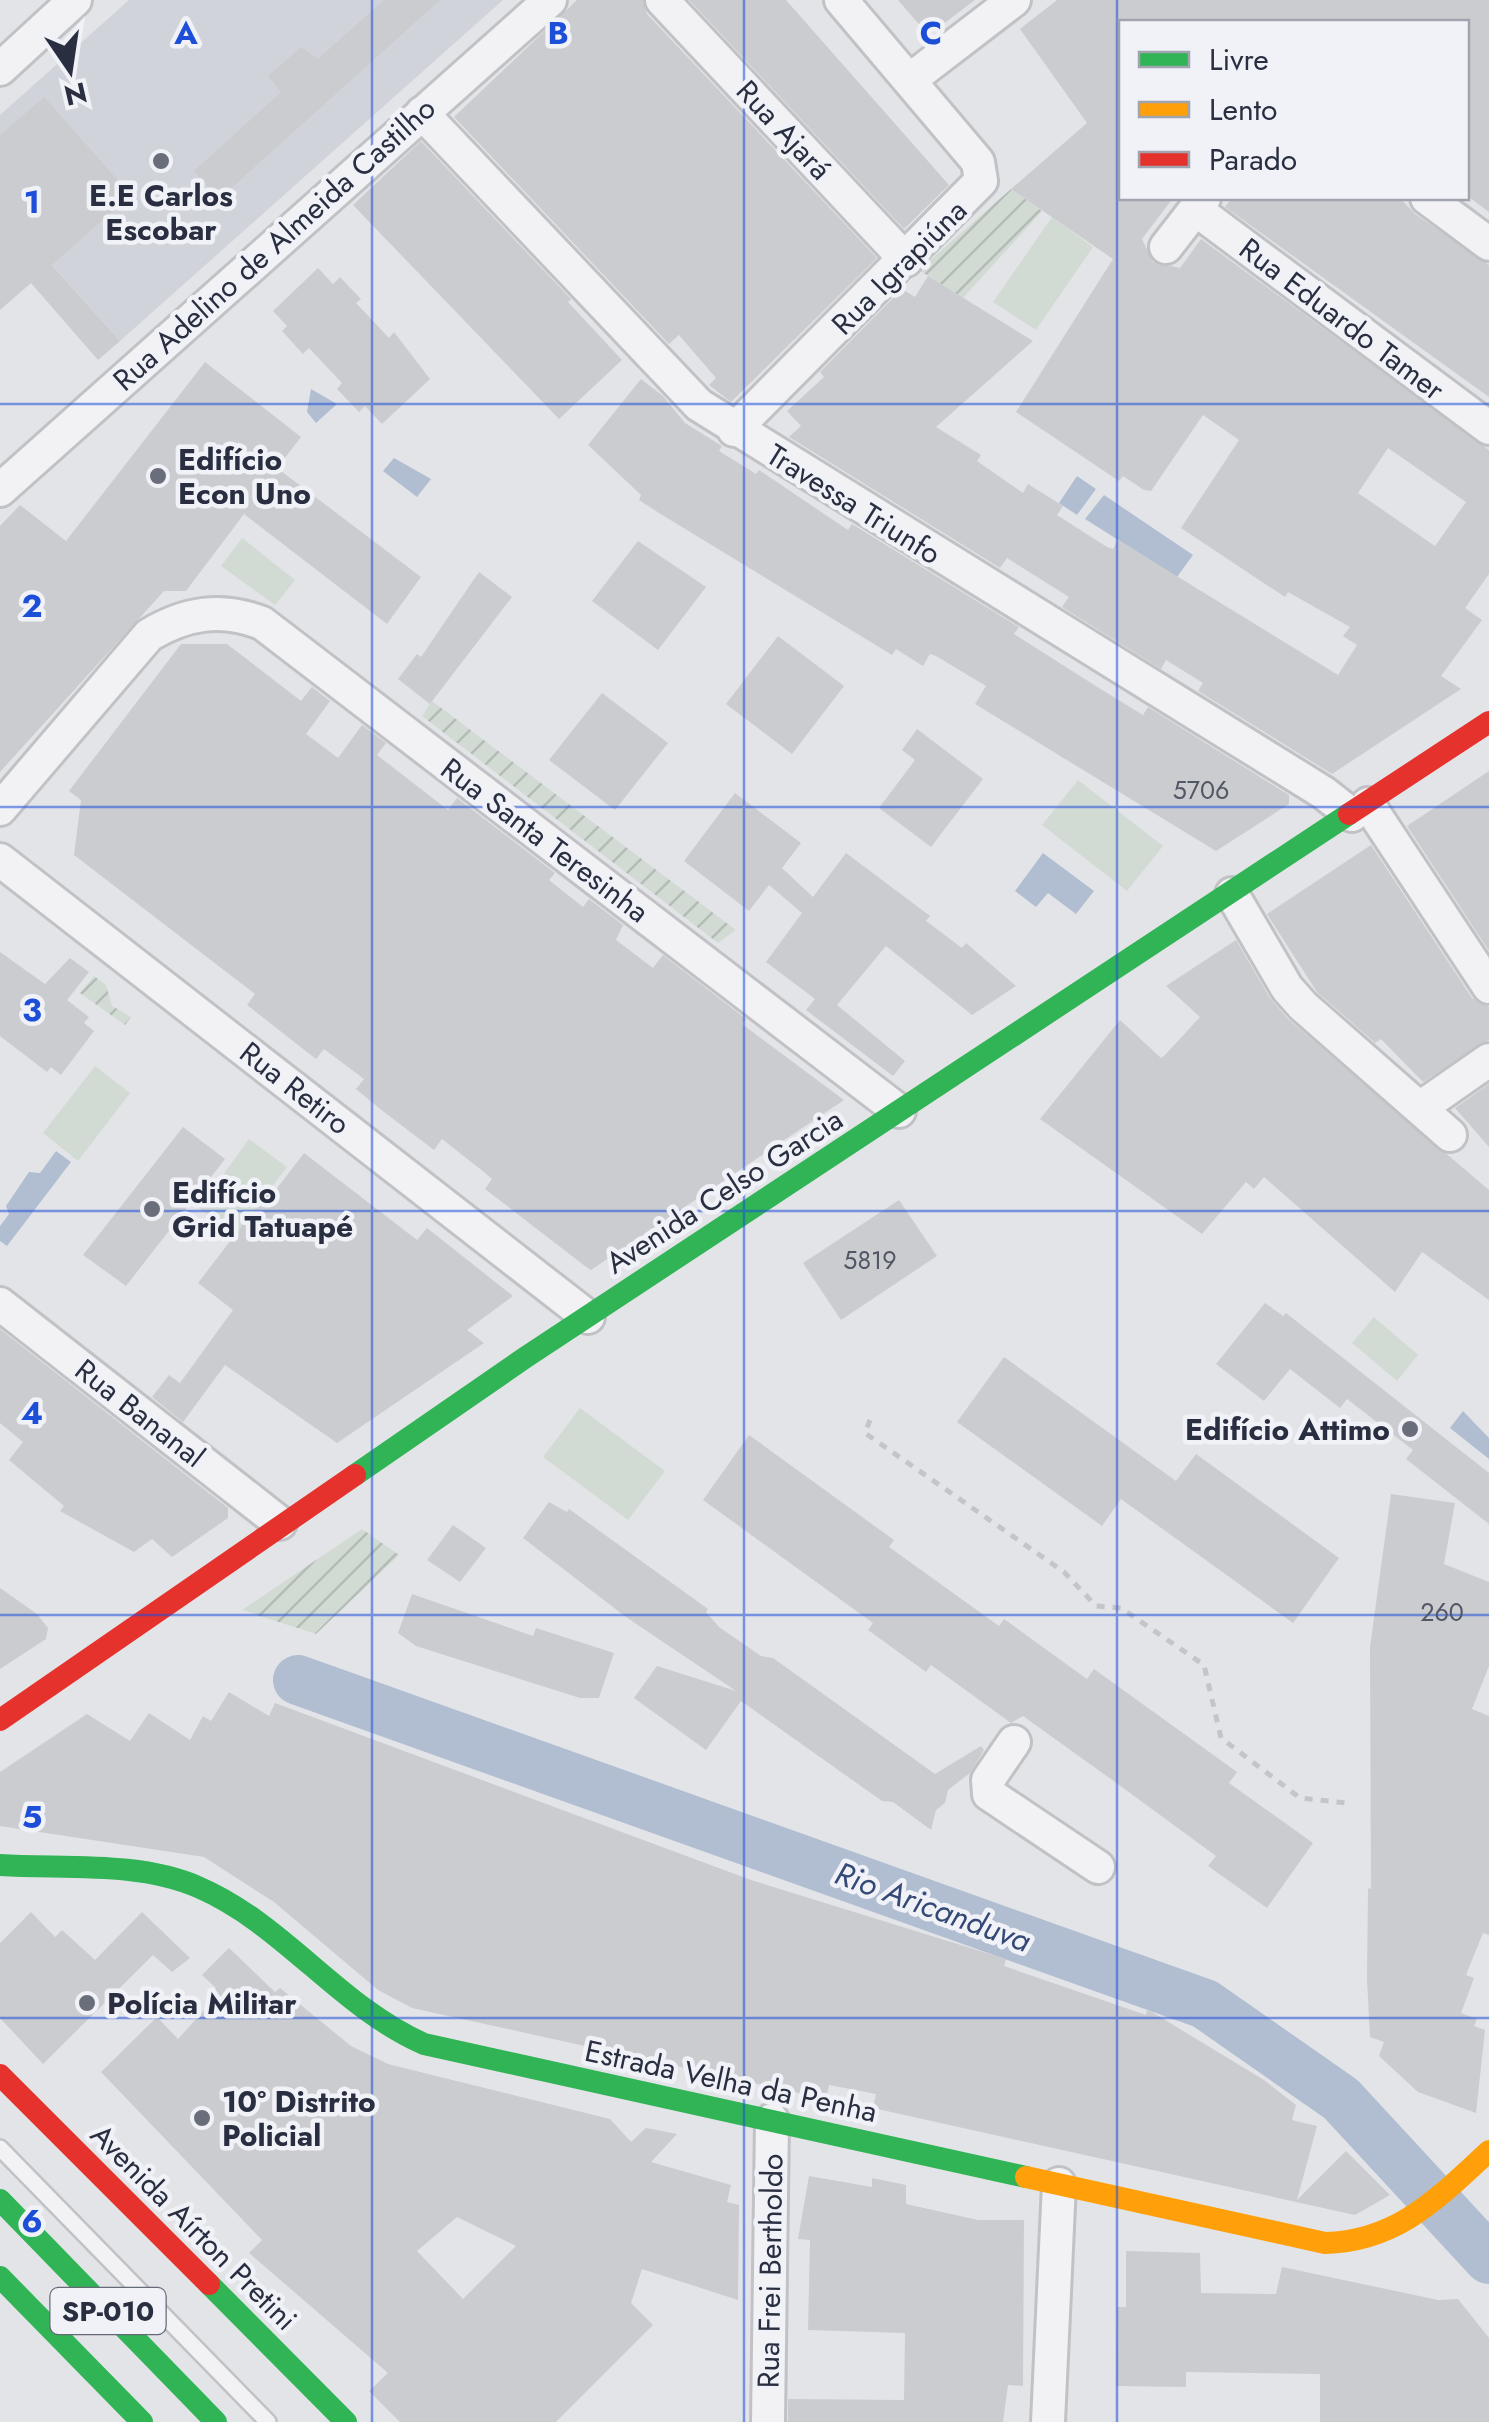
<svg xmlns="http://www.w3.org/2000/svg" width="1489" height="2422" viewBox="0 0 1489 2422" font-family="Jost,sans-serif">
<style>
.built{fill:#d1d3da}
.garden{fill:url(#garden-furrows)}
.pitch{fill:#d2dbd3}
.water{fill:#b1bed2}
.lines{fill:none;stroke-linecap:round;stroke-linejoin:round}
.river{stroke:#b1bed2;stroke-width:50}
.building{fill:#cbcccf;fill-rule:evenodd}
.lane-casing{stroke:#c1c2c5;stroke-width:20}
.street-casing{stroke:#c1c2c5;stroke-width:38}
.path{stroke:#c4c5cb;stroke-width:5;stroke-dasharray:8 8;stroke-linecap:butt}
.lane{stroke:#f2f2f4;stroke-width:15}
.street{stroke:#f2f2f4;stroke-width:32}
.fast{stroke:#30b455;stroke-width:22}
.slow{stroke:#ff9f0a;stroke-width:22}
.jam{stroke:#e5322d;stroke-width:22}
.grid{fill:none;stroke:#1d4ed8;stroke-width:2.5;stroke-opacity:0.55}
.poi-dot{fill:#6a6e7b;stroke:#f0f2f7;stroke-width:4}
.labels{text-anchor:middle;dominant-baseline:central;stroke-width:9;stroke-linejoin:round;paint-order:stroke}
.number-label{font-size:25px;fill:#525765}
.shield{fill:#f0f2f7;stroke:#656a78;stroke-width:2.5}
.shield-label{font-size:28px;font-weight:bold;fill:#292f41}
.street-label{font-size:30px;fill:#292f41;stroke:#f0f2f7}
.poi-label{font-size:30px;font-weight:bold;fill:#292f41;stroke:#f0f2f7;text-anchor:start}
.water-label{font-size:32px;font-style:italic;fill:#344975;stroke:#f0f2f7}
.grid-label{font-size:32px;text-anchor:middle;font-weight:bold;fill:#1d4ed8;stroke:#f0f2f7;stroke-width:9;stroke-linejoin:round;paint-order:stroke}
</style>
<defs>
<pattern id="garden-furrows" width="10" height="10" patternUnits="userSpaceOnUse" patternTransform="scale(2.5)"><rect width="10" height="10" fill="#d2dbd3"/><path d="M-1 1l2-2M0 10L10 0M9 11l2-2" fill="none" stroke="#b4bcb6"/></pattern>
</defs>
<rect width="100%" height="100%" fill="#e3e4e7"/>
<path class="built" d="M129,0H503L120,341L0,206V115Z"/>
<path class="garden" d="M1011,189L1042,211L963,298L919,270Z
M432,701L736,930L718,943L422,716Z
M94,976L106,985L112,1006L131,1017L125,1025L80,993Z
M362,1529L399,1555L316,1634L242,1610Z"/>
<path class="pitch" d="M1052,217L1093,247L1036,330L993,302Z
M242,538L295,580L275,605L221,566Z
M1078,780L1163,846L1127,891L1042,825Z
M95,1066L130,1093L78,1161L43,1133Z
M249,1139L287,1167L235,1235L199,1208Z
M1374,1317L1418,1355L1397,1381L1352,1343Z
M580,1408L665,1471L628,1520L543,1457Z"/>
<path class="water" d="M311,389L337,404L316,423L307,412Z
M394,458L431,479L417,497L383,471Z
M1077,476L1096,489L1077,515L1059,503Z
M1104,495L1193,555L1177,577L1085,519Z
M1043,853L1094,891L1076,914L1048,893L1036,907L1015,891Z
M56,1151L71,1162L7,1246L0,1241V1226L9,1214L6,1206L29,1172L40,1173Z
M1463,1411L1489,1438V1459L1450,1428Z"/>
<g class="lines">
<path class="river" d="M298,1680L1205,2004L1341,2099L1489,2259"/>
</g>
<path class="building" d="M384,0H440L219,199L194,171L281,92L268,76L301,47L318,59Z
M577,0H643L647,14L877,258L731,402L709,385L716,378L679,335L669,344L454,117Z
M689,0H786L949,185L904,229Z
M898,0H975L934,31L923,29Z
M1057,0H1489V212L1466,195V22H1122V198H1173L1142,239L1153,262L1180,268L1201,239L1489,450V574L1465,608L1482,620L1441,676L1461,689L1332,774L1198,691L1203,683L1166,660L1161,669L1062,607L1069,597L1007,558L1000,568L789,437L801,426L787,411L824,377L820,372L902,289L915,297L928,276L1033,341L936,427L981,455L977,461L1023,493L1028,484L1063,506L1057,515L1107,547L1113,549L1118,540L1338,675L1357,645L1343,636L1350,627L1288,592L1285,597L1181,528L1239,440L1203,415L1151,491L1144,490L1123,476L1119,481L1016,412L1113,259L1011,189L1087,123L1020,29ZM1388,448L1466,502L1435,546L1358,493Z
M44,97L131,195L52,265L120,341L98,360L31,283L0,310V135Z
M421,141L571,299L568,302L622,360L559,419L353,205Z
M1232,198H1400L1415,214L1489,265V397L1225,207Z
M318,268L333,284L340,277L361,299L356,303L389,338L394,332L430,379L382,424L365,406L359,412L337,389L342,383L309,348L303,354L282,331L287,326L273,311Z
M205,362L301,437L277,468L421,577L387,624L244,514L186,591H164L0,772V526L20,505L66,541Z
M641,379L663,396L685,423L722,446L719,451L756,474L759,470L848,530L852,524L1019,627L1014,634L1099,688L1143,715L1148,707L1289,795V804L1216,851L975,704L986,686L936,656L930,654L923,666L896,649L892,655L659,513L639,500L641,495L588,445Z
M638,541L706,587L658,650L592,601Z
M479,572L512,597L430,704L398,679L417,654L421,657Z
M778,636L844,686L792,754L726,704Z
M181,644H227L301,701L312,687L330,701L306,734L338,758L362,725L386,743L377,755L448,810L457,798L555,873L549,880L583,907L589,899L623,925L616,940L653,968L663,955L746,1019L742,1024L844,1100L591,1270L585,1266L485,1189L492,1179L484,1172L442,1139L434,1150L384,1112L356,1089L364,1079L324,1049L316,1059L247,1005L255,994L74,855L81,800L69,791Z
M602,693L668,743L615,810L549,760Z
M917,729L983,779L931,847L879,808L915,760L902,750Z
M1489,771V951L1407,826Z
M735,793L801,843L782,868L813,897L846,853L930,916L926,921L962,948L966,943L1016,986L972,1015L886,946L837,1005L905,1061L893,1076L806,1010L815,999L766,962L802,913L769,885L749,911L684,861Z
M1371,845L1472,998L1489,1007V1040L1423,1082L1381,1039L1375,1043L1317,992L1267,914Z
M1236,940L1270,998L1288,1019L1489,1190V1300L1422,1252L1395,1292L1264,1177L1254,1189L1246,1182L1202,1234L1040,1119L1120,1020L1161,1058L1165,1055L1200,1017L1166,986Z
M0,952L45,984L70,958L89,972L67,1000L89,1017L84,1023L94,1031L61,1075L51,1067L47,1072L0,1036Z
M1489,1084V1147L1455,1108Z
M183,1127L225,1159L126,1286L83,1255Z
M304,1153L417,1240L427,1228L513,1296L467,1330L484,1343L337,1443L225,1365L183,1422L152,1397L169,1375L180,1383L233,1310L198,1283L271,1188L275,1191Z
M899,1200L937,1256L841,1320L803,1263Z
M1265,1303L1283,1316L1286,1313L1489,1473V1524L1406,1459L1413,1450L1347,1399L1340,1408L1290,1369L1264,1401L1216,1364Z
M0,1329L228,1508V1518L172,1557L152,1539L134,1552L60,1511L64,1506L9,1460L23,1442L0,1423Z
M1004,1357L1176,1481L1196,1454L1339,1558L1293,1623L1121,1499L1102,1526L957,1422Z
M749,1435L894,1540L889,1547L999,1626L1004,1619L1087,1679L1094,1669L1237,1772L1229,1783L1313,1843L1267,1908L1208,1866L1216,1856L1115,1782L1023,1716L1011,1723L931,1665L926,1672L868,1630L873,1623L703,1500Z
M1391,1494L1455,1503L1444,1564L1489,1582V1666L1472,1709L1489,1716V1935L1483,1933L1466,1975L1474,1978L1461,2013L1477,2019L1474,2026L1485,2030L1476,2113L1418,2092L1379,2056L1384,2042L1370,2037L1367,1979L1368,1888L1371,1889L1370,1647Z
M549,1502L567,1512L569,1509L708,1609L706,1612L719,1627L761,1656L773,1658L935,1774L981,1746L984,1750L970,1773L948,1790L945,1803L936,1810L931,1830L893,1802L882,1801L741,1701L706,1750L634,1698L657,1666L736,1691L626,1617L523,1538Z
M453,1525L486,1548L460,1582L427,1560Z
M0,1588L37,1614L48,1628L46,1639L0,1669Z
M412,1594L533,1636L536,1628L614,1653L599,1698H580L416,1646L398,1633Z
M229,1692L269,1716L275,1703L751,1880L1006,1959L1004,1966L1146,2015L1147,2009L1264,2080L1296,2105L1292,2120L1317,2126L1297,2200L1346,2151L1390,2195L1355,2215L873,2108L876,2094L829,2085L826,2099L412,2008L378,1990L274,1902L204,1857L0,1826V1772L87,1714L130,1741L149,1713L190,1740L203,1716L211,1721Z
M31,1912L55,1937L62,1930L95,1960L142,1912L190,1958L172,1972L153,1955L43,2064L0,2018V1943Z
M229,1948L275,1992L280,1988L351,2046L388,2064L610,2119L631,2142L646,2128L677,2134L651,2162L731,2185L727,2202L739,2205L738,2300L642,2269L631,2303L653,2325L556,2422H400L369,2391L388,2373L249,2253L262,2240L101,2072L157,2017L178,2039L215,1998L211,1994L216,1988L202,1975ZM457,2217L516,2246L463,2299L417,2251Z
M809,2176L872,2187V2178L906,2185V2204L978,2220H1024L1023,2386L1008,2385L1003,2422H788V2399L904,2400L905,2333L808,2330L810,2240L798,2239Z
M1126,2251L1200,2253L1201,2293L1276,2294L1282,2267L1438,2300L1458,2299L1489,2338V2422H1320V2374L1186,2372V2387L1116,2386L1117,2307H1126Z"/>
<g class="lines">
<g class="lane-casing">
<path id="lane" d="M0,2148L268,2422"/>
</g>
<g class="street-casing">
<path id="street" d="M662,0L906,260
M0,69L75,0
M911,79L1014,0
M422,113L699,405L1324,793L1352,815
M1427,198L1489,244
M1195,209L1489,428
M1166,247L1204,198
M734,430L981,181L978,162L841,0
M0,490L550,0
M1368,804L1489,987
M0,809L149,635C186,613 221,607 262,623L899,1111
M0,860L588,1317
M1232,894L1287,988L1303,1006L1450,1135
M1420,1108L1489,1060
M0,1304L280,1523
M1014,1742L988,1780L989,1794L1098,1867
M768,2422L772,2120
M1048,2422L1059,2184"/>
</g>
<path class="path" d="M870,1420L865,1433L1064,1572L1096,1606L1121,1608L1204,1665L1221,1738L1300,1798L1346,1803"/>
<use href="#lane" class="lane"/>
<use href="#street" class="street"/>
<path class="fast" d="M355,1475L526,1357L1349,814
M0,1865C64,1869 138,1861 198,1887C284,1924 338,2006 424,2044L1026,2177
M0,2200L216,2422
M0,2277L142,2422
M209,2284L346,2422"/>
<path class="slow" d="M1026,2177L1325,2243C1398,2241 1438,2198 1489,2151"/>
<path class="jam" d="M1349,814L1489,722
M0,1720L355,1475
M0,2075L209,2284"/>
</g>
<path class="grid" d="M372,0V2422M744,0V2422M1117,0V2422M0,404H1489M0,807H1489M0,1211H1489M0,1615H1489M0,2018H1489"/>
<g class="poi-dot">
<circle cx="161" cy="161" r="10"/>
<circle cx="158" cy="476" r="10"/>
<circle cx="152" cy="1209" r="10"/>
<circle cx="1410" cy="1429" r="10"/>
<circle cx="87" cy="2003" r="10"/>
<circle cx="202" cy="2118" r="10"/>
</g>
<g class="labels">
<g class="number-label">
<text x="1201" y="790">5706</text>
<text x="870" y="1260">5819</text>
<text x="1442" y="1612">260</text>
</g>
<rect class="shield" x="50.5" y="2288" width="115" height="46" rx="8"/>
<g class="shield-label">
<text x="108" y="2311">SP-010</text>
</g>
<g class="street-label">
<text transform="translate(784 130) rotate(47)">Rua Ajará</text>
<text transform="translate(274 244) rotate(-42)">Rua Adelino de Almeida Castilho</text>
<text transform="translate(899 267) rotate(-45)">Rua Igrapiúna</text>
<text transform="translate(1342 319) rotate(37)">Rua Eduardo Tamer</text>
<text transform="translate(854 504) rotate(32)">Travessa Triunfo</text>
<text transform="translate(545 840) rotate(37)">Rua Santa Teresinha</text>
<text transform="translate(295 1088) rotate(38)">Rua Retiro</text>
<text transform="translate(724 1191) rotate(-33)">Avenida Celso Garcia</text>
<text transform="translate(140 1413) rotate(38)">Rua Bananal</text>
<text transform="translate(731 2081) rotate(12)">Estrada Velha da Penha</text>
<text transform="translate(194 2227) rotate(45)">Avenida Aírton Pretini</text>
<text transform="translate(770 2271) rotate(-89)">Rua Frei Bertholdo</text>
</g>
<g class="poi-label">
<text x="161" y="195" text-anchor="middle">E.E Carlos<tspan x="161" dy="34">Escobar</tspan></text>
<text x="178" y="459">Edifício<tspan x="178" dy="34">Econ Uno</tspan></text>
<text x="172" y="1192">Edifício<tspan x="172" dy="34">Grid Tatuapé</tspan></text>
<text x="1390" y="1429" text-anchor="end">Edifício Attimo</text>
<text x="107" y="2003">Polícia Militar</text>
<text x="222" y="2101">10º Distrito<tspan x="222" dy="34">Policial</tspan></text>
</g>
<g class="water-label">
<text transform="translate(933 1907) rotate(20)">Rio Aricanduva</text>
</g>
</g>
<g class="grid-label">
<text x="186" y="44">A</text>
<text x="558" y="44">B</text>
<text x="931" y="44">C</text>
<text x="32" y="213">1</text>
<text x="32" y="617">2</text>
<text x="32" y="1021">3</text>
<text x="32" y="1424">4</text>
<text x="32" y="1828">5</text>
<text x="32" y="2232">6</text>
</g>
<rect x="1119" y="20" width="350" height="180" fill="#f0f2f7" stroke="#a0a4ae" stroke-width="2.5"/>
<rect x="1139" y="52" width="50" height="15" fill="#30b455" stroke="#a0a4ae" stroke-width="2.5"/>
<text x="1209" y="70" font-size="30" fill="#292f41">Livre</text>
<rect x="1139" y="102" width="50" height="15" fill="#ff9f0a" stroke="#a0a4ae" stroke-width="2.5"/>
<text x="1209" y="120" font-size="30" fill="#292f41">Lento</text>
<rect x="1139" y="152" width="50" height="15" fill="#e5322d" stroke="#a0a4ae" stroke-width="2.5"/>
<text x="1209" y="170" font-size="30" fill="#292f41">Parado</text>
<g transform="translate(70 70) rotate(167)" stroke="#f0f2f7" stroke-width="8" paint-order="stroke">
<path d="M0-8L18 38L0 25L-18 38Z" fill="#292f41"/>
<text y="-15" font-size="28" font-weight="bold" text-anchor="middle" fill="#292f41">N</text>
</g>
</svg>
